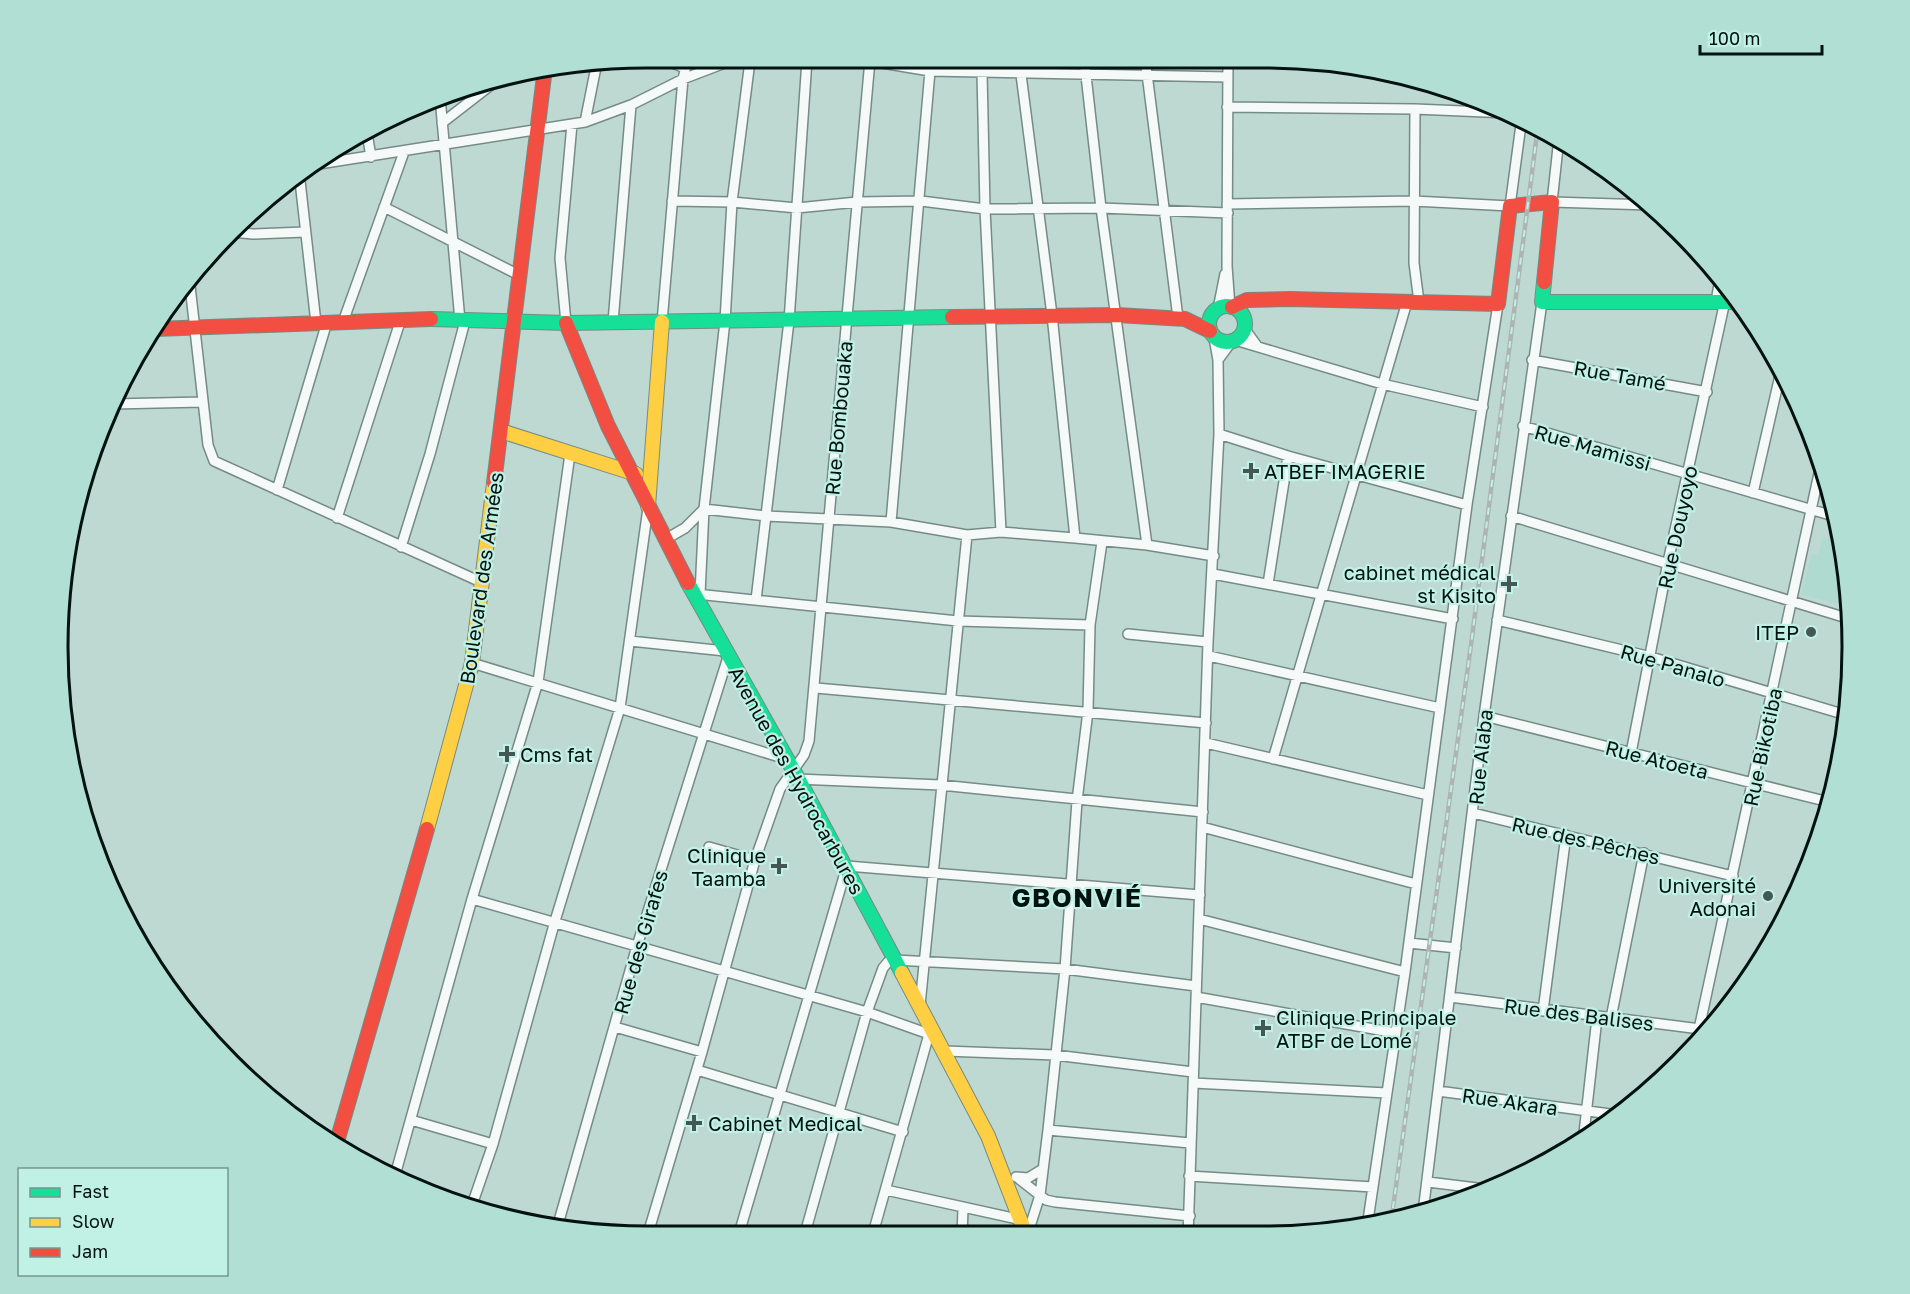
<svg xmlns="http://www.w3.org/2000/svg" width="1910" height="1294" viewBox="0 0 1910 1294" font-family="'Golos Text',sans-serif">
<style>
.built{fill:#aedacf}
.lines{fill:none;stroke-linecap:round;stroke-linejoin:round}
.street-casing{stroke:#768b86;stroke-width:12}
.fast-casing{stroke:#768b86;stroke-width:16}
.slow-casing{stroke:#768b86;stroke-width:16}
.jam-casing{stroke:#768b86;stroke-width:16}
.street{stroke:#f5f9f8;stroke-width:9}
.fast{stroke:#16e098;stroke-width:14}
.slow{stroke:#ffcf43;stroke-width:14}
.jam{stroke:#f24e42;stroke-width:14}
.rail-casing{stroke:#adb4b2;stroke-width:4.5}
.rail{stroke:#c0f1e4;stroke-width:2;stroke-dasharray:7;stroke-linecap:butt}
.poi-dot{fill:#445853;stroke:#c0f1e4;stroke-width:2}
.labels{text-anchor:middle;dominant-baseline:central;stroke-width:4.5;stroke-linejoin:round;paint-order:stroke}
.street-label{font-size:20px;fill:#02130f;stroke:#c0f1e4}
.poi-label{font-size:20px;fill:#02130f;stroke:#c0f1e4;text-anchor:start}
.district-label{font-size:26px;font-weight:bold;letter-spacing:1.5px;fill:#02130f;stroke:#c0f1e4}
.rim{fill:none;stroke:#02130f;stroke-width:3}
</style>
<rect width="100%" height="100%" fill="#bed9d2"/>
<path class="built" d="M1829,534L1842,537L1849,607L1801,594L1812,553L1818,555L1823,538L1828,539Z"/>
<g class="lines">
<g class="street-casing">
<path id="street" d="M1228,57L1227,266L1230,307
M1084,58L1101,208L1147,545
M1145,58L1178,318
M1019,59L1052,315L1075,538
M667,61L685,68
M870,61L930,71L1228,77
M982,72L985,209L1001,532
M440,97L460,321
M1227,107L1415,109L1509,113
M1415,109L1414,263L1419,302
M585,122L597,62
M442,123L500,78
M367,133L371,157
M1559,138L1552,202L1650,205
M306,166L585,122L631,105L683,79L730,61
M299,172L316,323
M672,201L732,202L797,208L857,202L921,201L985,209L1101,208L1228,213
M1227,204L1414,201L1510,206L1522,117
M384,207L519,275
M231,232L253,234L305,232
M189,277L208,445L214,461L483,583
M1716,302L1720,278
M1218,309L1225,274
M343,322L404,152
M613,322L631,105
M662,322L683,79L687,61
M566,323L560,258L572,124
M1244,328L1257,346
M1235,340L1382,384L1483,407
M1218,360L1232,341
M1532,360L1707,392
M112,404L203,402
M1523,426L1837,517
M1219,434L1288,456L1467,505
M277,490L327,322
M1753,493L1781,371
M1511,516L1850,619
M337,518L400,322
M891,522L931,59
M666,539L685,528L704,509L766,516L891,522L967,535L1001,532L1075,538L1147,545L1214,556
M401,547L430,454L465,321
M1213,574L1453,619
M1268,584L1288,456
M696,594L958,621L1090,625
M700,594L704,509L725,321L732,202L750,61
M756,600L789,321L807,60
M1497,620L1651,657L1846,715
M1128,634L1208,642
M630,641L725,651
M1209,656L1440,708
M472,663L786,759
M816,688L1206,723
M1484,716L1829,802
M1206,743L1428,795
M1631,753L1668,562L1725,301
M1273,759L1407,302
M797,779L941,785L1203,812
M1473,813L1733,876
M1202,827L1416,884
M709,847L755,860
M472,899L867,1012L929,1034
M1199,919L1405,972
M1409,943L1456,948
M1196,997L1396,1033
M1450,997L1708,1030
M920,1005L967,535
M1543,1011L1566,835
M1611,1018L1644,853
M615,1027L702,1052
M1699,1029L1821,464
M945,1051L1055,1055L1193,1072
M697,1070L903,1132
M1193,1083L1387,1093
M1438,1091L1618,1115
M411,1120L493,1144
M1048,1130L1190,1143
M1583,1142L1597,1018
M1189,1176L1373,1187
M1016,1177L1028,1178L1041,1170
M1018,1178L1046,1200L1055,1202L1190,1216
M394,1179L472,899L538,682L570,454
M1428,1182L1493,1190
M886,1190L1022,1220
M472,1205L493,1144L555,921L620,708L648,508
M1423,1212L1484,716L1542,302
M1367,1227L1405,972L1467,505L1498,304
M557,1228L637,946L728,657
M1027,1236L1040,1195L1048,1130L1065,969L1077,801L1088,711L1090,625L1102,542
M647,1237L702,1052L755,860L780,789L804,755L809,741L870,60
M738,1237L847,866L1200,895
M804,1237L867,1012L883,968L888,962L895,960L1065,969L1196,986
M872,1237L929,1034L932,1029
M962,1237L963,1208
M1188,1237L1208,642L1219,434L1218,360L1214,338"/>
</g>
<g class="fast-casing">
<path id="fast" d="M1544,282L1542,302H1740
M1209 324a18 18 0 1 1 36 0a18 18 0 1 1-36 0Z
M431,319L566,323L952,317
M688,583L800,782L902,973"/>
</g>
<g class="slow-casing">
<path id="slow" d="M501,431L636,474
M648,506L662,322
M427,829L472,663L494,483
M902,973L988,1136L1027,1237"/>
</g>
<g class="jam-casing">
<path id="jam" d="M1232,307L1247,300L1290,299L1498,304L1510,206L1552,202L1544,282
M952,317L1117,315L1185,319L1210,331
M566,323L608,426L688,583
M155,329L431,319
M494,483L545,68
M336,1145L427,829"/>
</g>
<use href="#street" class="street"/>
<use href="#fast" class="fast"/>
<use href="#slow" class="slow"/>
<use href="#jam" class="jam"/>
<g class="rail-casing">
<path id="rail" d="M1391,1222L1471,645L1538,126"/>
</g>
<use href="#rail" class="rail"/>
</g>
<g class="poi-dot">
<path d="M1248 462h6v6h6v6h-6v6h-6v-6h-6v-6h6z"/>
<path d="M1506 575h6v6h6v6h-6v6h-6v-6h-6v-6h6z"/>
<circle cx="1811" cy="632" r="6"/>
<path d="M504 745h6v6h6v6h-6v6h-6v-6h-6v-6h6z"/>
<path d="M776 857h6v6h6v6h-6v6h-6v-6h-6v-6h6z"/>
<circle cx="1768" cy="896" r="6"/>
<path d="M1260 1019h6v6h6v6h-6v6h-6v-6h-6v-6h6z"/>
<path d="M691 1114h6v6h6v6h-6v6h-6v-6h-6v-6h6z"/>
</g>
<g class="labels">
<g class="street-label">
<text transform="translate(1620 375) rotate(10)">Rue Tamé</text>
<text transform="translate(838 418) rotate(-85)">Rue Bombouaka</text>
<text transform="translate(1593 447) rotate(16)">Rue Mamissi</text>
<text transform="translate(1677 527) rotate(-78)">Rue Douyoyo</text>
<text transform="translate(481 578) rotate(-82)">Boulevard des Armées</text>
<text transform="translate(1673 665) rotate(16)">Rue Panalo</text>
<text transform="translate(1762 747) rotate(-78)">Rue Bikotiba</text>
<text transform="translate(1480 757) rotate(-84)">Rue Alaba</text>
<text transform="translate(1657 759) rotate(14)">Rue Atoeta</text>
<text transform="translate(797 780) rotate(61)">Avenue des Hydrocarbures</text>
<text transform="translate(1586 840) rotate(13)">Rue des Pêches</text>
<text transform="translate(640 942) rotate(-74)">Rue des Girafes</text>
<text transform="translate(1579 1014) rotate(7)">Rue des Balises</text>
<text transform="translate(1510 1101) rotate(8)">Rue Akara</text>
</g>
<g class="poi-label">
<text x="1264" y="471">ATBEF IMAGERIE</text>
<text x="1496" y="572" text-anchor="end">cabinet médical<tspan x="1496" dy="23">st Kisito</tspan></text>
<text x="1799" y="632" text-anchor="end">ITEP</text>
<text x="520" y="754">Cms fat</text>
<text x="766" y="855" text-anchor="end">Clinique<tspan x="766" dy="23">Taamba</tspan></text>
<text x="1756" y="885" text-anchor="end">Université<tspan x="1756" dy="23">Adonai</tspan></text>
<text x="1276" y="1017">Clinique Principale<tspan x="1276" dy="23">ATBF de Lomé</tspan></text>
<text x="708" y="1123">Cabinet Medical</text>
</g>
<g class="district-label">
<text x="1077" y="897">GBONVIÉ</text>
</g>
</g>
<path d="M0 0H1910V1294H0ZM647 68H1263A579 579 0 0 1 1842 647V647A579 579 0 0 1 1263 1226H647A579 579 0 0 1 68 647V647A579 579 0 0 1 647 68Z" fill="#b1dfd3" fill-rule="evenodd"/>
<path class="rim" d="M647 68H1263A579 579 0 0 1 1842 647V647A579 579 0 0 1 1263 1226H647A579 579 0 0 1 68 647V647A579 579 0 0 1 647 68Z"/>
<rect x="18" y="1168" width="210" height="108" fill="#c0f1e4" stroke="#74988f" stroke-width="1.5"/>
<rect x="30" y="1188" width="30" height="9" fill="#16e098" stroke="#74988f" stroke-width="1.5"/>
<text x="72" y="1198" font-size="18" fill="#02130f">Fast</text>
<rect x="30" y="1218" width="30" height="9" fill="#ffcf43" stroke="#74988f" stroke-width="1.5"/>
<text x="72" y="1228" font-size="18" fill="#02130f">Slow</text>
<rect x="30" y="1248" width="30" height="9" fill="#f24e42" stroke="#74988f" stroke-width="1.5"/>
<text x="72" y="1258" font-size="18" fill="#02130f">Jam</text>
<path d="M1700 45v9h122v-9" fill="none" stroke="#02130f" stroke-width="3"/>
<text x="1709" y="45" font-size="18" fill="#02130f" stroke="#c0f1e4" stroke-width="4.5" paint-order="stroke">100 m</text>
</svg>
